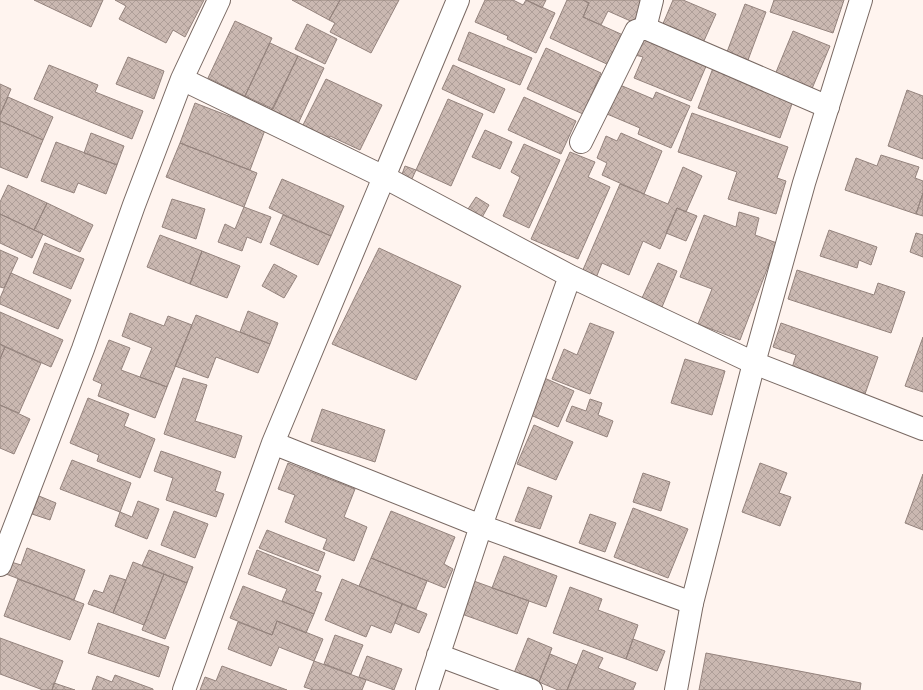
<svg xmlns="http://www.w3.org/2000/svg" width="923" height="690" viewBox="0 0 923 690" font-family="Inter,sans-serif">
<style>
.building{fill:url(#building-cross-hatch);stroke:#94837d}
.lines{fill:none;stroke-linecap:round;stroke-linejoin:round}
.minor-casing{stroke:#796963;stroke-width:24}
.highway-casing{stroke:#796963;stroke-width:24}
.minor{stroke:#fff;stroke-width:22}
.highway{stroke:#fff;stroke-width:22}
</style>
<defs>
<pattern id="building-cross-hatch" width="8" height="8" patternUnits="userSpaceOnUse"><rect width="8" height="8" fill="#cab8b1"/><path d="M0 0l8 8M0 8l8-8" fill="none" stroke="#ae9e98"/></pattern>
</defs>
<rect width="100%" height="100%" fill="#fff4ef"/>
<path class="building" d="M34,0H103L91,27Z
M115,0H204L185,37L173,30L166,43L119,19L126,6Z
M292,0H340L329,20Z
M340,0H399L371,53L330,32L335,23L329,20Z
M485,0H513L523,5L526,0L555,13L536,53L507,39L508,36L475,22Z
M526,0H546L542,8Z
M567,0H583L589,3L583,17L623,35L609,65L550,38Z
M583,0H645L635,23L608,11L601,25L583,17L589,3Z
M673,0H683L716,14L703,43L662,26Z
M774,0H844L833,33L770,12Z
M745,4L766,12L748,60L727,52Z
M235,21L272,38L245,96L208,78Z
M307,24L337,39L325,64L295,49Z
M793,31L830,46L811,91L774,77Z
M469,32L532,58L520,85L458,60Z
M643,37L707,64L691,101L634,78L643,57L635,55Z
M270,43L298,56L273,109L245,96Z
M546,48L601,73L583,114L527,89Z
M298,56L324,68L297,126L270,113Z
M128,57L164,71L154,99L116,84Z
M49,65L98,85L95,92L143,111L132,139L34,99Z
M453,65L505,89L494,113L442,89Z
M713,68L794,98L780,138L698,108Z
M326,79L382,105L360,150L330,136L327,142L301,129Z
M0,84L11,89L0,115Z
M620,85L653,99L656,92L690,106L671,148L638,134L640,128L607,114Z
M907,90L923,96V159L888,146Z
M8,97L53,117L43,140L0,121V115Z
M524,97L576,121L561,154L508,130Z
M448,99L483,114L451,186L416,170Z
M195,103L265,130L250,170L180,143Z
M692,113L788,147L777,178L786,181L776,214L728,199L737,172L678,152Z
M0,121L43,140L27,178L0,167Z
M485,130L512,142L500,169L472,157Z
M91,133L124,146L117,165L84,153Z
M621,133L662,151L644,194L602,175L607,163L597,158L606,136L617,141Z
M56,142L117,165L106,194L78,183L74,193L41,181Z
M180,143L257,173L244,207L166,177Z
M524,144L560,160L529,228L503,216L520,177L511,172Z
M570,152L595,162L588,177L610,187L578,259L531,239Z
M881,155L919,167L915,178L923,181V193L916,214L845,190L856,158L877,166Z
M405,166L416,170L411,181L401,177Z
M683,167L702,176L686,212L677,208L660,249L643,241L629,275L602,263L596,278L582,272L620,184L668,204Z
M282,179L344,206L331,236L269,208Z
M8,185L47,203L34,230L0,214V202Z
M923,193V216L916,214Z
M476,197L489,205L480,221L466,212Z
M172,199L205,209L196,239L162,227Z
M47,203L93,225L80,252L34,230Z
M244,207L271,217L261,243L247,237L242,251L218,242L225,224L235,229Z
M677,208L697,216L686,241L666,233Z
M739,212L759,218L755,235L777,243L740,340L698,324L712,289L680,277L704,215L736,227Z
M0,214L43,234L32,258L0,243Z
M283,215L331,236L318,265L270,244Z
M829,230L877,247L871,265L859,260L857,268L820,256Z
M916,233L923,235V257L910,252Z
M160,235L202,251L190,284L147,267Z
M45,243L84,259L71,289L33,273Z
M379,248L461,286L416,380L332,344Z
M0,250L18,258L4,288L0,287Z
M202,251L240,266L227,298L190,284Z
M658,263L677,271L662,307L642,298Z
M274,264L297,276L284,298L262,286Z
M797,270L874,295L878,283L905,292L891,333L788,299Z
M11,273L71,300L58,329L0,304V298Z
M248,311L278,323L270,344L240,332Z
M0,312L63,340L51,367L0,344Z
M130,313L164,326L168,316L192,325L167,387L140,377L152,348L122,336Z
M196,315L270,344L258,373L216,357L208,378L175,366Z
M590,323L614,332L590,394L552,379L564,349L577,355Z
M781,323L878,357L865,394L792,368L796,355L773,347Z
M923,337V392L905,386Z
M109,340L130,348L121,370L167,387L155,418L98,396L102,384L93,380Z
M0,344L5,347L0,359Z
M5,347L41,363L19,413L0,405V359Z
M685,359L725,371L712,415L671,403Z
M542,377L574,391L558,427L526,413Z
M183,378L207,385L195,421L242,436L235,458L164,434Z
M88,398L129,414L124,426L155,439L140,478L97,461L99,455L70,443Z
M590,399L602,403L598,415L613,421L607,437L566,421L572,406L586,411Z
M0,405L30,419L14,454L0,448Z
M322,409L385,430L375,462L311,441Z
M534,425L573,442L556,480L517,464Z
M161,451L221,472L215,491L224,494L216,517L166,500L173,478L154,471Z
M72,460L131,483L120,512L60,489Z
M288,463L355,489L344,517L367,527L354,561L323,549L327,539L285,522L295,495L278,489Z
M760,463L787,473L779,493L791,497L780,526L742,512Z
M643,473L670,482L661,511L633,502Z
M923,474V530L905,523Z
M528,487L552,496L540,529L515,521Z
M39,496L56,503L50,520L32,514Z
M138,501L159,509L147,539L115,526L120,512L132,517Z
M633,508L688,529L668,578L614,557Z
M174,511L208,524L195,558L161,545Z
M391,511L455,537L444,564L453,569L445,588L371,558Z
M590,514L616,523L605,552L579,543Z
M267,530L325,553L318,571L259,548Z
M27,548L85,570L74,600L6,574L11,562L21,565Z
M149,550L193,567L187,583L142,566Z
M257,550L321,576L315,591L322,593L314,614L282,601L287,589L248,574Z
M504,556L557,576L546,607L492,588Z
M371,558L427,581L416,609L359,586Z
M133,562L164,574L144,625L113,613Z
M164,574L187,583L165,639L142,630Z
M110,575L126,580L113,613L88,604L94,590L103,593Z
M18,579L84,604L70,640L4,616Z
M342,579L402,604L391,633L371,625L366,637L325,620Z
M471,580L529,601L517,634L459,613Z
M243,586L314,614L306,633L277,621L272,635L230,618Z
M570,587L602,599L598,610L638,625L626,659L553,633Z
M402,604L427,614L419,633L395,623Z
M277,621L323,639L314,661L279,647L271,666L228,649L238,622L272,635Z
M98,623L169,647L159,677L88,653Z
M335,635L363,645L351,674L324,664Z
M0,638L63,661L52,690H43L0,674Z
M528,638L552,648L539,682L514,673Z
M633,639L665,651L657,671L626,659Z
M583,650L603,658L598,668L636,683L633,690H567Z
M706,653L861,683L860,690H699Z
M550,654L577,665L567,690H558L539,682Z
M367,656L402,669L394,690L359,677Z
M314,661L366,680L362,690H313L304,687Z
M222,666L287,690H200L205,677L216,681Z
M115,675L153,689V690H92L97,676L112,682Z
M54,683L75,690H52Z"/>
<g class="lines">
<g class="minor-casing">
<path id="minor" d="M458,0L384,177L570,276L754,363L923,429
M645,28L652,0
M182,79L384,177L273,443L184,690
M581,142L636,31L645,28L828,107
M273,443L481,526L692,603
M0,565L83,349L134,205L182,79L219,0
M438,655L531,690
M427,690L481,526L570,276"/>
</g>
<g class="highway-casing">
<path id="highway" d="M676,690L692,603L754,363L804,183L861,0"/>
</g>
<use href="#minor" class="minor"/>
<use href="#highway" class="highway"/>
</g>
</svg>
